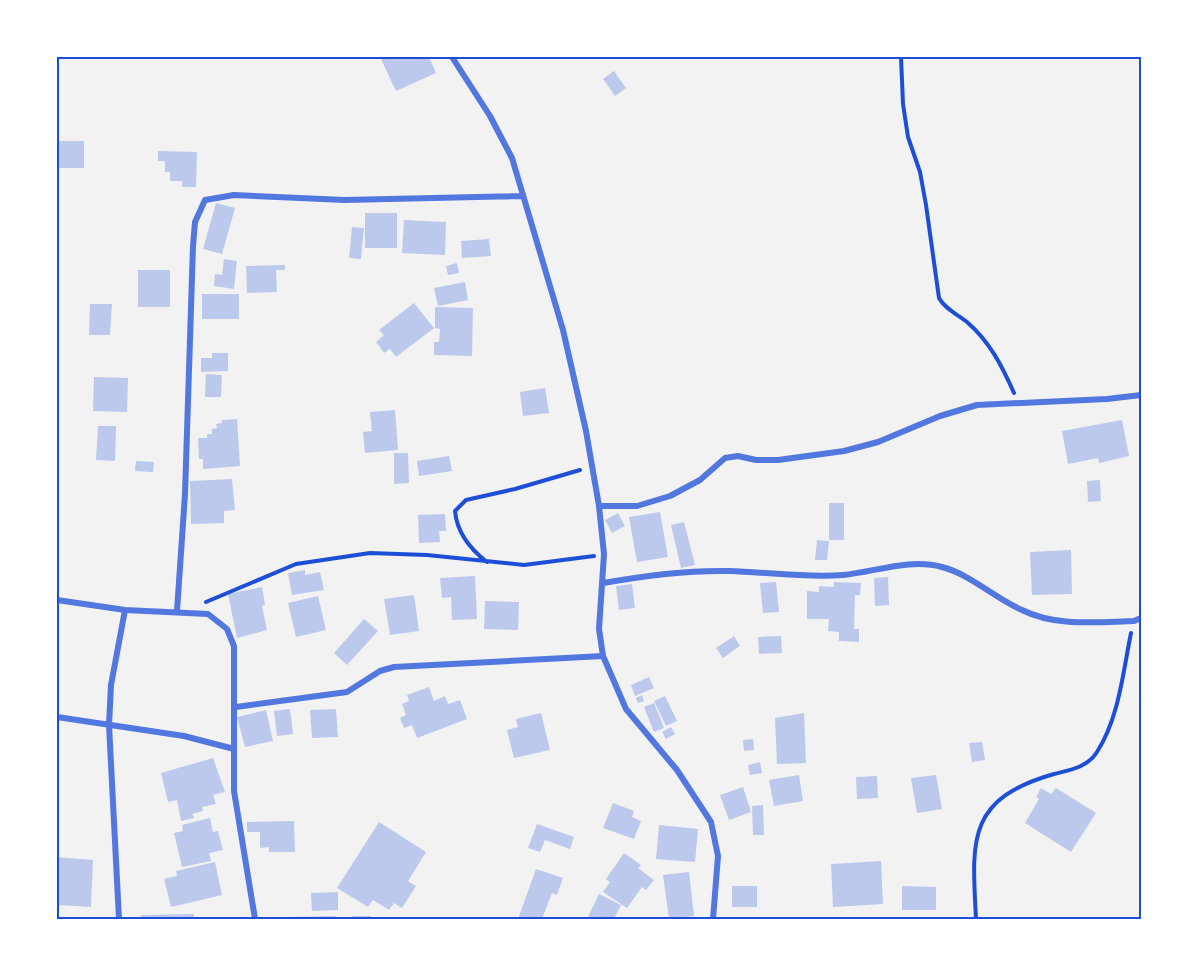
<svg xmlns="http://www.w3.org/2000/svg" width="1198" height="976" viewBox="0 0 1198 976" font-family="Roboto,sans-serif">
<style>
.building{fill:#bdc9ec}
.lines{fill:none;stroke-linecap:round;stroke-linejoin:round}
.path{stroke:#1d4ed8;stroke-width:4}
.minor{stroke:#5277de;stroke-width:6}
.neatline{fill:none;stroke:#1d4ed8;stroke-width:2}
</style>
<rect width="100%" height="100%" fill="#f2f2f2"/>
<path class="building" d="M380,57H429L436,73L396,91Z
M614,71L626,88L615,96L603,79Z
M57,141H84V168H57Z
M158,151L197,152L196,187H182V181H170V172H165V161H158Z
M216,203L235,208L222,254L203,249Z
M365,213H397V248H365Z
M404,220L446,222L445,255L402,253Z
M352,227L364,228L361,259L349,258Z
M489,239L491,256L462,258L461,241Z
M224,259L237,261L234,289L214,286L215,274L222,275Z
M457,263L459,273L448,275L446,266Z
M285,265V270H276L277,292L247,293L246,266Z
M138,270H170V307H138Z
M465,282L468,300L438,306L434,288Z
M202,294H239V319H202Z
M414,303L434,328L396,357L390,349L384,353L376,342L384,335L379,330Z
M90,304H112L110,335H89Z
M435,307L473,308L472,356L434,355V342H439L440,329L435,328Z
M212,353H228V371L201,372V358H212Z
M206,374L222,375L221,397H205Z
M94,377L128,378L127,412L93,411Z
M545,388L549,413L523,416L520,392Z
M395,410L398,450L365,453L363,432L372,431L370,412Z
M237,419L240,466L203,469V459H199L198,438H207V434H212V429L217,428L216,424L222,423V420Z
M1122,420L1129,456L1099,463L1098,458L1068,464L1062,431Z
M98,426H116L115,461L96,460Z
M394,453H408L409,483L394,484Z
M449,456L452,471L419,476L417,461Z
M136,461L154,462L153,472L135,471Z
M232,479L235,510L224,511V523L191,524L190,481Z
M1100,480L1101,501L1088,502L1087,481Z
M829,503H844V540H829Z
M660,512L668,557L637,562L629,517Z
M618,513L625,526L612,533L605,520Z
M445,514L446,531H439L440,542L419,543L418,515Z
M684,522L695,565L681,568L671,525Z
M817,540L829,541L827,560H815Z
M1071,550L1072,594L1032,595L1030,552Z
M305,570V575L320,572L324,590L292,595L288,573Z
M475,576L477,619L452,620L451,597L442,598L440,578Z
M888,577L889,605L875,606L874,578Z
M776,582L779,612L763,613L760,583Z
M834,582L861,583L860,595H855L854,629H859V642L839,641V632L828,631L829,619H807V591L819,592V586L834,587Z
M632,584L635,608L619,610L616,586Z
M262,587L265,605L262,606L267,630L237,638L228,594Z
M414,595L419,631L390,635L384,599Z
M318,596L326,630L296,637L288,603Z
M485,601L519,602L518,630L484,629Z
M364,619L378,631L347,665L334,653Z
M734,636L740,646L723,658L716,648Z
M781,636L782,653L759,654L758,637Z
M649,677L654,688L635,696L631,685Z
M429,687L434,701L445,696L448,704L460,700L467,719L417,738L412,725L404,728L400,718L406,715L402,704L409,701L407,695Z
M642,695L644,701L638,703L636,698Z
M665,696L677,721L666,726L654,701Z
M654,703L664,728L654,732L644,707Z
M290,709L293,734L277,736L274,711Z
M336,709L338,737L312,738L310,710Z
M266,710L273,741L245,747L237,717Z
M541,713L550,750L514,758L507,730L518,727L516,719Z
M804,713L806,763L777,764L775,718Z
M671,727L675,734L666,739L662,732Z
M753,739L754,750L744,751L743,740Z
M982,742L985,760L972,762L969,743Z
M213,758L225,792L213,795L216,804L202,807L203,811L192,814L194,818L181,821L177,800L168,802L161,773Z
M760,762L762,773L750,775L748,765Z
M799,775L803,801L774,806L769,780Z
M936,775L942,809L917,813L911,778Z
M877,776L878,798L857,799L856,777Z
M743,787L751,812L729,820L720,795Z
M1041,788L1051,794L1056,788L1096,813L1071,852L1025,823L1039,799L1036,797Z
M613,803L634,811L632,817L641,821L634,839L603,828Z
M763,805L764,835H753L752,806Z
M210,818L213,832L218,831L223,850L209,853L211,861L182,867L174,833L183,831L182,825Z
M294,821L295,852H269V847L260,848V832H247V822Z
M379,822L426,852L408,881L416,886L402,908L394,903L389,910L373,900L368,907L337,888Z
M537,824L574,837L570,849L545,840L540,852L528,848Z
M659,825L698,829L695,862L656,859Z
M624,853L641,865L638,868L654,880L646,890L642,887L627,908L603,892L610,882L606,879Z
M57,857L93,860L91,907L57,905Z
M881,861L883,904L833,907L831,864Z
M215,862L222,895L171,907L164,879L177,876L176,871Z
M536,869L563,878L557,895L552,893L542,919H518Z
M689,872L694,916L669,919L663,875Z
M732,886H757V907H732Z
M902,886L936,887V910H902Z
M338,892V910L312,911L311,893Z
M599,894L621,905L614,919H587Z
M194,914V919H141V915Z
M336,916V919H286V917Z
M352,916H371V919H352Z"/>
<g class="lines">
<path class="path" d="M901,57L903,104L908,137L920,172L926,205L939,298C945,309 957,314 967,322C990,342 1002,366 1014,393
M487,562C470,549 457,533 455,511L466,500L515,489L580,470
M206,602L296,564L370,553L427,555L524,565L594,556
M976,919C972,841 966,799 1054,774C1070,770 1088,767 1097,752C1119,718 1123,672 1131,633"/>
<path class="minor" d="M452,57L490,116L512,158L563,330L586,431L599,506L604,554L599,629L603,656L626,709L677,770L711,822L718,856L713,919
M599,506H637L670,496L700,480L725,458L738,456L756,460H778L844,451L878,442L940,416L977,405L1107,399L1141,395
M603,583C645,576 686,570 729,571C767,572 804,578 843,575C875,572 910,558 942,567C972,575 994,598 1022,610C1056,627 1097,622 1134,621L1141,618
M57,600L125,610L208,614L227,629L234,646V791L255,919
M177,611L185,494L193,246L195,222L205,200L234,195L345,200L523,196
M236,707L347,692L380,671L394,667L603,656
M57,717L184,736L234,749
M119,919L109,725L111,685L125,610"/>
</g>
<rect width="1198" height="976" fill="none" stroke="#ffffff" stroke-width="117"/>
<rect x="58" y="58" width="1082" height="860" class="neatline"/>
</svg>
